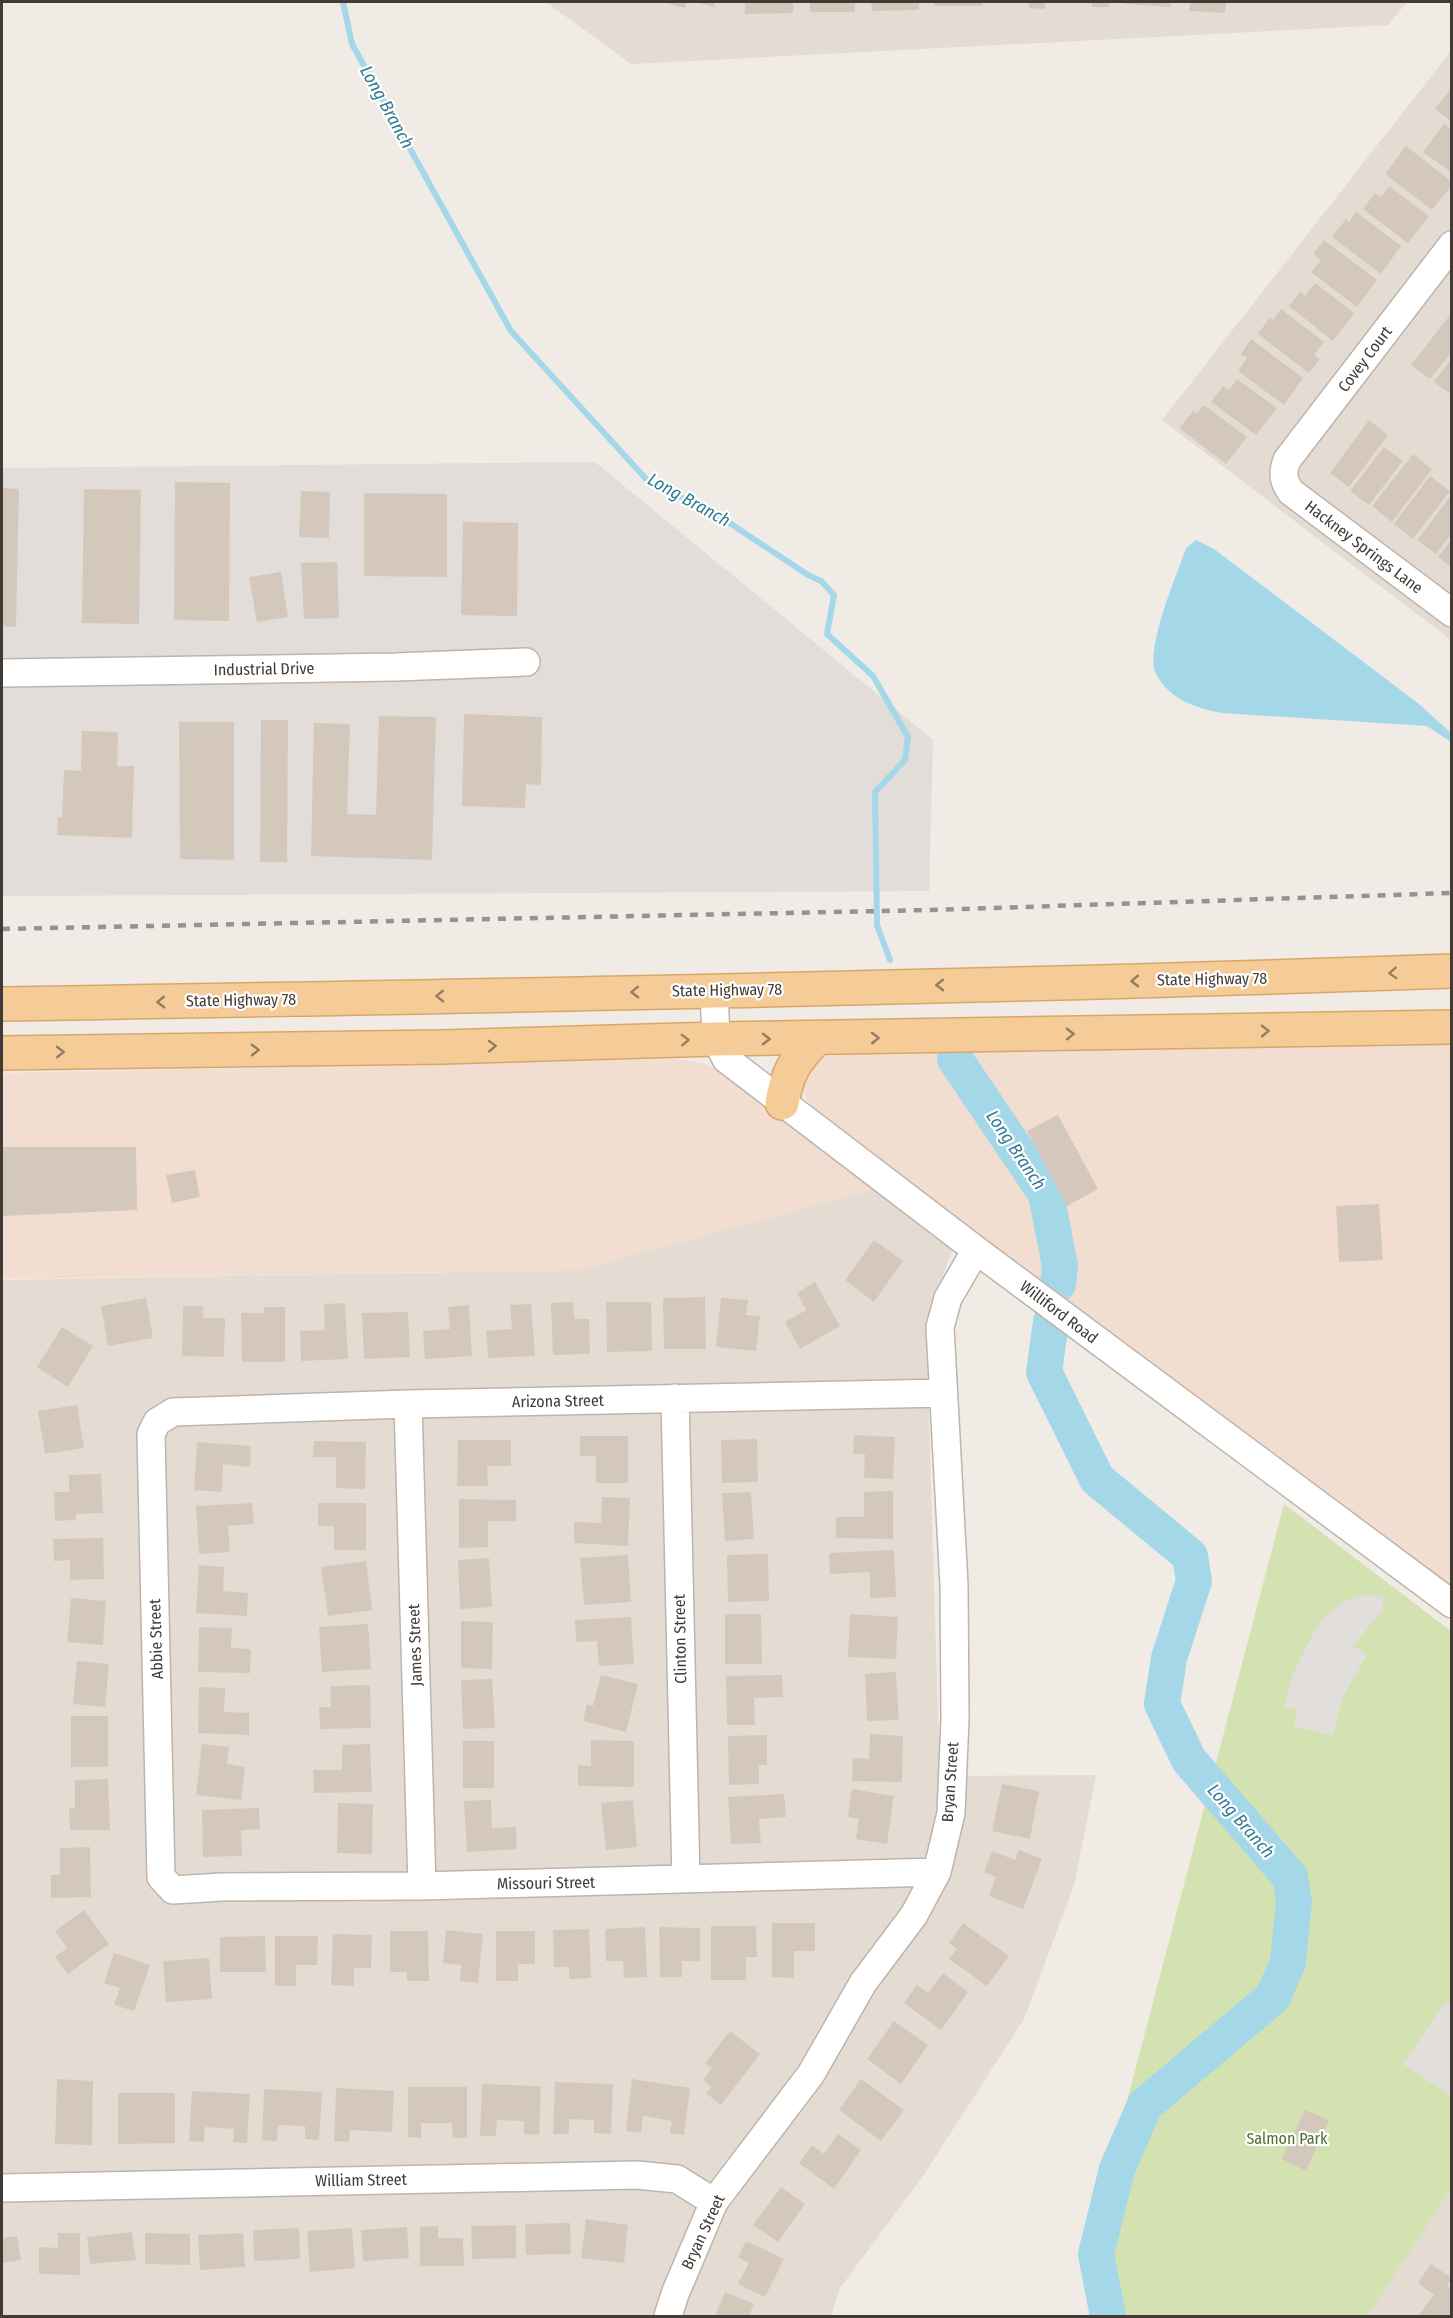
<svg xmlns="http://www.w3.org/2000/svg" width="1453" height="2318" viewBox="0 0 1453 2318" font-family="'Fira Sans Condensed',sans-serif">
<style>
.residential{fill:#e4dcd3}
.commercial{fill:#f1ded0}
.industrial{fill:#e2ddd9}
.green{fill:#d3e2b0}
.parking{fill:#e1dedc}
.water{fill:#a4d8e9}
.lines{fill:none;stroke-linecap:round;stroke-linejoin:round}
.stream{stroke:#a4d8e9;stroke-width:6}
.river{stroke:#a4d8e9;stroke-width:36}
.building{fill:#d4c8bd}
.minor-casing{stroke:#beb4ab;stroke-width:30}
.major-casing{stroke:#d9a66a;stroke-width:36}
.minor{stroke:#fff;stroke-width:27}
.major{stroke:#f5cc98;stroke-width:33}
.rail{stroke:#939393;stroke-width:4.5;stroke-dasharray:8 8;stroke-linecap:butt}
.oneway{stroke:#937c62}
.labels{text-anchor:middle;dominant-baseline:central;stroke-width:4.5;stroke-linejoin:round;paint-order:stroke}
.street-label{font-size:16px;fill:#423b35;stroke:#fff}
.park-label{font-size:16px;fill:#506e2d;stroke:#fff}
.water-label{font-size:18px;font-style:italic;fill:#337b95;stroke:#fff}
</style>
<rect width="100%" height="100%" fill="#f0ebe4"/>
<path class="residential" d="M546,2H1407L1388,25L631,64Z
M1451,51V640L1162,420Z
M878,1188L952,1250L926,1324L940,1776L1096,1775L1074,1885L1024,2019L921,2179L840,2288L831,2316H2V1280L578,1270Z
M1451,2189V2316H1368Z"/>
<path class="commercial" d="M1451,1042V1585L815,1114L798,1083L817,1055Z
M674,1059L703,1063L731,1077L878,1188L578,1270L2,1279V1073Z"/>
<path class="industrial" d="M595,462L933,740L929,891L2,896V468Z"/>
<path class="green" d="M1284,1504L1451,1631V2189L1368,2316H1116L1096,2219Z"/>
<path class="parking" d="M1361,1595L1383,1596V1610L1353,1646L1367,1655L1342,1699L1333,1736L1294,1726L1297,1710L1284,1706L1292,1677L1304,1651L1320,1622L1340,1604Z
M1445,2002L1451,2005V2096L1403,2064Z"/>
<path class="water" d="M1196,540L1214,549L1419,704L1451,733V742L1427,726L1222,713C1196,708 1170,700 1156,674C1144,650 1177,575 1186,548Z"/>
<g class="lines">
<path class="stream" d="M343,2L352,44L511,331L647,480L722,518L808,575L821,581L834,595L827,634L873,676L908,737L905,760L875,792L877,925L890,960"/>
<path class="river" d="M955,1059L1046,1194L1060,1266L1058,1284
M1051,1322L1044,1372L1097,1479L1190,1556L1194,1581L1169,1658L1162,1704L1189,1760L1290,1877L1294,1902L1288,1962L1273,1997L1145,2105L1117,2169L1096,2254L1108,2316"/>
</g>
<path class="building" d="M670,2H687L685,8L669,4Z
M696,2H715L714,7Z
M745,2H793V13L745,14Z
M810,2H855V12H810Z
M871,2H919V10L872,11Z
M934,2H982V6H934Z
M1029,2H1045V9L1029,8Z
M1092,2H1109V7H1092Z
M1126,2H1171V7L1126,4Z
M1190,2H1226L1225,13L1189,11Z
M1452,87V122L1435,109Z
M1444,124L1452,130V173L1423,152Z
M1406,146L1452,182V185L1432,210L1385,174Z
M1389,186L1429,216L1408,243L1363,209L1375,193L1381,197Z
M1356,212L1401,246L1381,274L1332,237L1346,219L1349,222Z
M1324,240L1377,280L1357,307L1311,272L1321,260L1313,254Z
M1315,283L1354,313L1333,341L1289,306L1300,292L1305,296Z
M1281,309L1324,342L1314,355L1320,359L1309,373L1258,334L1270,317L1273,320Z
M1450,315L1452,317V352L1430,379L1411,365Z
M1251,339L1303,378L1284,405L1238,371L1247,358L1241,354Z
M1452,358V395L1434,382Z
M1237,379L1277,408L1256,435L1211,402L1223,386L1229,390Z
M1204,405L1247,437L1226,464L1179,428L1193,411L1196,414Z
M1369,420L1388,435L1349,487L1330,473Z
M1384,447L1403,461L1369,505L1350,491Z
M1413,454L1432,469L1392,522L1372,506Z
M1430,476L1450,491L1413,539L1394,524Z
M175,482L230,483L229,621L174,620Z
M2,488L19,489L16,627L2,626Z
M84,489L141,490L139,624L82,623Z
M301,491L330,492L329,538L299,537Z
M364,493L447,494V577L364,576Z
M1452,494V533L1436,554L1417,540Z
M463,522L518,523L517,616L461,615Z
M1452,539V568L1438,557Z
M337,562L339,618L304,619L301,563Z
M281,572L288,617L257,622L249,577Z
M464,714L542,717L541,785L526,784L525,808L462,806Z
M379,716L436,717L432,860L311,856L314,723L350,724L347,814L376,815Z
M261,720H288L287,862H260Z
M179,722H234V860L180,859Z
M82,731L118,732L117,766H134L132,838L57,835L58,817H62L64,770L81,771Z
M1058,1115L1098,1189L1067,1206L1027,1131Z
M2,1147H136L137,1210L2,1216Z
M195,1170L200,1197L172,1203L166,1175Z
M1379,1204L1383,1260L1339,1262L1336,1206Z
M874,1240L903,1261L874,1302L845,1280Z
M815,1282L840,1326L800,1349L785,1322L806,1310L797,1293Z
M705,1297L706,1349H664L663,1298Z
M146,1298L153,1338L108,1346L101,1306Z
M721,1298L748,1300L746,1315L760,1316L756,1351L716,1347Z
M573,1302L574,1319H589L590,1354L553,1355L551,1303Z
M606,1302H651L652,1351L607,1352Z
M345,1303L348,1359L301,1361L300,1331L325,1330L324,1304Z
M531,1304L535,1356L488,1358L486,1331L512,1329L510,1305Z
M469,1305L472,1356L425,1359L423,1331L450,1329L448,1307Z
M183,1306H203V1318H225L224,1357L182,1356Z
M264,1307H285V1362H242L241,1313H264Z
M408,1312L410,1357L364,1359L362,1313Z
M62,1327L93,1346L68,1387L37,1367Z
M77,1405L84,1448L45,1454L38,1411Z
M854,1435L895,1437L893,1479L864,1478L865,1454H853Z
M580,1436H628V1483H596V1456H580Z
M757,1439L758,1482L722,1483L721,1440Z
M458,1440H511V1466H487L488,1486H457Z
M314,1441L366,1442L365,1489L336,1488V1457H313Z
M197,1442L251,1446L250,1467L223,1464L222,1492L194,1490Z
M101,1474L103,1513L76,1514V1520L55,1521L54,1492H69V1475Z
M893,1491V1539L836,1538V1517H864V1492Z
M751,1492L754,1539L725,1541L722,1493Z
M602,1497L630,1498L628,1546L574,1543V1522L601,1523Z
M459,1499L516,1500V1521H488V1547L459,1548Z
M252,1503L254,1524L228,1526L230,1552L199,1554L196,1506Z
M318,1503H366V1550H334V1526H318Z
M103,1538L104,1579L70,1580V1560L54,1561L53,1539Z
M894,1550L896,1597L870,1598V1572L830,1574L829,1553Z
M768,1554L769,1601L728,1602L727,1555Z
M628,1555L631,1602L584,1605L580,1558Z
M489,1558L492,1607L460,1609L458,1560Z
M366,1561L372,1610L328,1616L321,1567Z
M199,1565L224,1567L223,1591L248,1593L247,1616L196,1613Z
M71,1598L106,1601L103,1645L67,1642Z
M725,1614H761L762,1664H725Z
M850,1614L898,1617L896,1659L848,1657Z
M631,1617L634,1664L599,1666L597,1641L576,1642L575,1620Z
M461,1621L493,1622L492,1669L461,1668Z
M368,1624L371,1669L322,1672L319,1627Z
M199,1627L232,1628L231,1648L251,1649L250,1673L198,1672Z
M77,1661L109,1664L105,1707L73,1704Z
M896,1672L899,1720L867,1721L865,1674Z
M601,1675L638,1684L626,1732L583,1721L587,1704L593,1706Z
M782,1675L783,1697L754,1698L755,1725H727L726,1676Z
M492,1679L495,1728L463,1729L461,1680Z
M370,1685L371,1728L320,1729L319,1707H331L330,1686Z
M199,1687L225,1688L224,1712L249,1713V1735L198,1733Z
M71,1716H108V1767H71Z
M870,1734L903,1736L902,1782L852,1781L853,1758L869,1759Z
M767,1735V1765H759V1784L729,1785L728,1736Z
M591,1740L634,1741V1787L578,1786V1765L591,1766Z
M463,1741H494V1788H463Z
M202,1744L229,1747L227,1764L245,1767L241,1800L196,1795Z
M370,1744L372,1792L314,1793L313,1770H342V1745Z
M108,1779L110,1830H70L69,1808H75V1780Z
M1002,1784L1039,1791L1030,1839L992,1831Z
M852,1789L894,1796L887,1844L856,1839L859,1819L848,1817Z
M784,1794L786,1817L759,1819L761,1843L731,1844L728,1797Z
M491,1800L492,1828L516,1827L517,1849L467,1852L464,1801Z
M633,1800L637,1847L606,1850L601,1803Z
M338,1803L373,1804L372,1854L337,1853Z
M259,1808L260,1829L241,1830L242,1856L203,1857L202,1810Z
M90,1847L91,1897L51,1898V1875H60V1848Z
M1019,1850L1042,1859L1023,1909L989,1896L996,1877L984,1872L992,1851L1015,1860Z
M84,1910L109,1944L68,1974L55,1957L67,1948L55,1931Z
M772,1923H815V1951H794V1978L772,1977Z
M963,1923L1009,1956L987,1986L949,1959L957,1949L949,1943Z
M711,1926H756L757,1957H746V1980H711Z
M645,1927L647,1977L624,1978L623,1961H606L605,1929Z
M659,1927L700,1928V1961H682V1977H660Z
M589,1929L591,1978L569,1979V1967H554L553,1930Z
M446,1930L483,1934L478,1983L460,1981L461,1965L443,1963Z
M390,1931H428L429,1981H407V1972H390Z
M496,1931H535V1964H518V1981H496Z
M333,1934L372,1935L371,1968H354V1986L331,1985Z
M265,1936L266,1972H220V1937Z
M275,1936H318L317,1965H296V1986H275Z
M114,1953L150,1965L134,2011L114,2005L120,1988L104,1983Z
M209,1958L212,1999L166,2002L163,1961Z
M943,1973L968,1992L941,2030L904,2003L917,1985L928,1993Z
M894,2021L928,2045L901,2084L867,2059Z
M730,2031L760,2054L721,2105L706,2093L712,2087L703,2080L712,2068L705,2063Z
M57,2079L93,2081L92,2145L55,2144Z
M632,2079L690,2088L684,2135L670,2133L672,2121L643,2116L641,2133L626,2131Z
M861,2079L904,2110L881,2141L839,2110Z
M555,2082L613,2084L611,2134L594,2133V2120L569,2119V2134H553Z
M482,2084L541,2086L539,2135L524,2134V2121L497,2120L496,2136H480Z
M408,2087H467V2138H453L452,2123H421V2138L408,2137Z
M336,2088L394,2091L392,2132L350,2130L349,2142L334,2141Z
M264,2089L322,2092L319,2140L305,2139V2126L278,2125L277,2141L262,2140Z
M192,2091L250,2094L247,2143L233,2142L234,2129L205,2127L204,2142L189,2141Z
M118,2093H175V2143L118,2144Z
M1305,2110L1329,2120L1306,2171L1282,2159Z
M838,2134L861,2150L834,2189L799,2163L812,2145L824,2154Z
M781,2187L805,2204L778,2242L753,2225Z
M586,2219L628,2225L624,2263L581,2258Z
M570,2223L571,2254L526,2255L525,2224Z
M516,2225V2258L472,2259L471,2226Z
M438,2226V2238H463L464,2266H420V2227Z
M407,2227L409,2258L363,2261L361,2230Z
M299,2228L300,2259L254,2261L253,2230Z
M352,2228L355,2268L310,2272L307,2231Z
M132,2232L136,2260L90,2264L87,2237Z
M58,2233H80V2275L39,2274V2247L58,2248Z
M145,2233L190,2234V2265L145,2264Z
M243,2233L245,2267L200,2270L198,2235Z
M17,2236L21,2260L2,2263V2238Z
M746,2241L784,2259L765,2297L738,2284L749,2263L738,2257Z
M1431,2264L1452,2278L1447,2286L1452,2289V2316H1418L1434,2295L1418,2283Z
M725,2292L754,2304L749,2316H715Z"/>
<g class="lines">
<g class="minor-casing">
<path id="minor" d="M1452,245L1287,460C1282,473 1283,481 1291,492L1452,613
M2,673L396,667L526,662
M714,990L716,1039L726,1059L976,1250L1452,1604
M675,1398L686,1879
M408,1404L422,1886
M937,1872L422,1886L222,1887L173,1890L161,1877L151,1434L157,1422L173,1412L408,1404L943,1393
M2,2188L637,2175L677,2179L714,2202
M668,2316L675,2294L714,2202L811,2074L863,1983L914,1915L937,1872L951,1813L955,1719L954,1585L940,1327L948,1298L976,1250"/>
</g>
<g class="major-casing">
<path id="major" d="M2,1004C485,996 968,988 1452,971
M2,1053L442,1047L716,1039L1452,1027
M782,1103C787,1073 795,1060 816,1039"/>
</g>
<use href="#minor" class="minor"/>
<use href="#major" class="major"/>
<path class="rail" d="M2,929L931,910L1452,893"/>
</g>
<defs><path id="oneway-chevron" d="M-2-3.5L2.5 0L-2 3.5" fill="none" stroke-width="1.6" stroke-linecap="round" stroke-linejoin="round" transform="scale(1.5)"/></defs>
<g class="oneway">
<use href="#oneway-chevron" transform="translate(1393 973) rotate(178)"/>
<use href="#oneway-chevron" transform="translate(1135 981) rotate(179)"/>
<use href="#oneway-chevron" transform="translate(940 985) rotate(179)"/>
<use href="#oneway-chevron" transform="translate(635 992) rotate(179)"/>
<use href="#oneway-chevron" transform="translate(440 996) rotate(179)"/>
<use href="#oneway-chevron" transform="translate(161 1002) rotate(179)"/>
<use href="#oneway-chevron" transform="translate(1265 1031) rotate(-1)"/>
<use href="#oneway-chevron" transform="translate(1070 1034) rotate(-1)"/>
<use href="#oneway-chevron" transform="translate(875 1038) rotate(-1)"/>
<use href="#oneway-chevron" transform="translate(766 1039)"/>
<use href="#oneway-chevron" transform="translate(685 1040) rotate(-2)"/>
<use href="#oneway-chevron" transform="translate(492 1046) rotate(-2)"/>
<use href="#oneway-chevron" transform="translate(255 1050) rotate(-1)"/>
<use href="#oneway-chevron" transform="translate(60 1052) rotate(-1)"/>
</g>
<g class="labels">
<g class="street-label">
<text transform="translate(1365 359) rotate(-53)">Covey Court</text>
<text transform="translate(1364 547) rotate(37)">Hackney Springs Lane</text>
<text transform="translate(264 669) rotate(-1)">Industrial Drive</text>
<text transform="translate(1212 979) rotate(-1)">State Highway 78</text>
<text transform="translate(727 990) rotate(-1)">State Highway 78</text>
<text transform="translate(241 1000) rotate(-1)">State Highway 78</text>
<text transform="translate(1059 1312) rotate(37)">Williford Road</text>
<text transform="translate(558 1401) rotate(-1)">Arizona Street</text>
<text transform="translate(156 1639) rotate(-92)">Abbie Street</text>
<text transform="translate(680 1639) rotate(-91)">Clinton Street</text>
<text transform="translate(415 1645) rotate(-92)">James Street</text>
<text transform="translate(950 1782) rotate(-86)">Bryan Street</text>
<text transform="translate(546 1883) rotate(-1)">Missouri Street</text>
<text transform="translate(361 2180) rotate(-1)">William Street</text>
<text transform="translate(703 2232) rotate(-65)">Bryan Street</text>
</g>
<g class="park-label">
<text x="1287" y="2138">Salmon Park</text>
</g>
<g class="water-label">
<text transform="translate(387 107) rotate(61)">Long Branch</text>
<text transform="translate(689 500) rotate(29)">Long Branch</text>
<text transform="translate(1016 1150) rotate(56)">Long Branch</text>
<text transform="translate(1241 1821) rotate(49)">Long Branch</text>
</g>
</g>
<rect width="1453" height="2318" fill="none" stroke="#423b35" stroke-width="6"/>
</svg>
